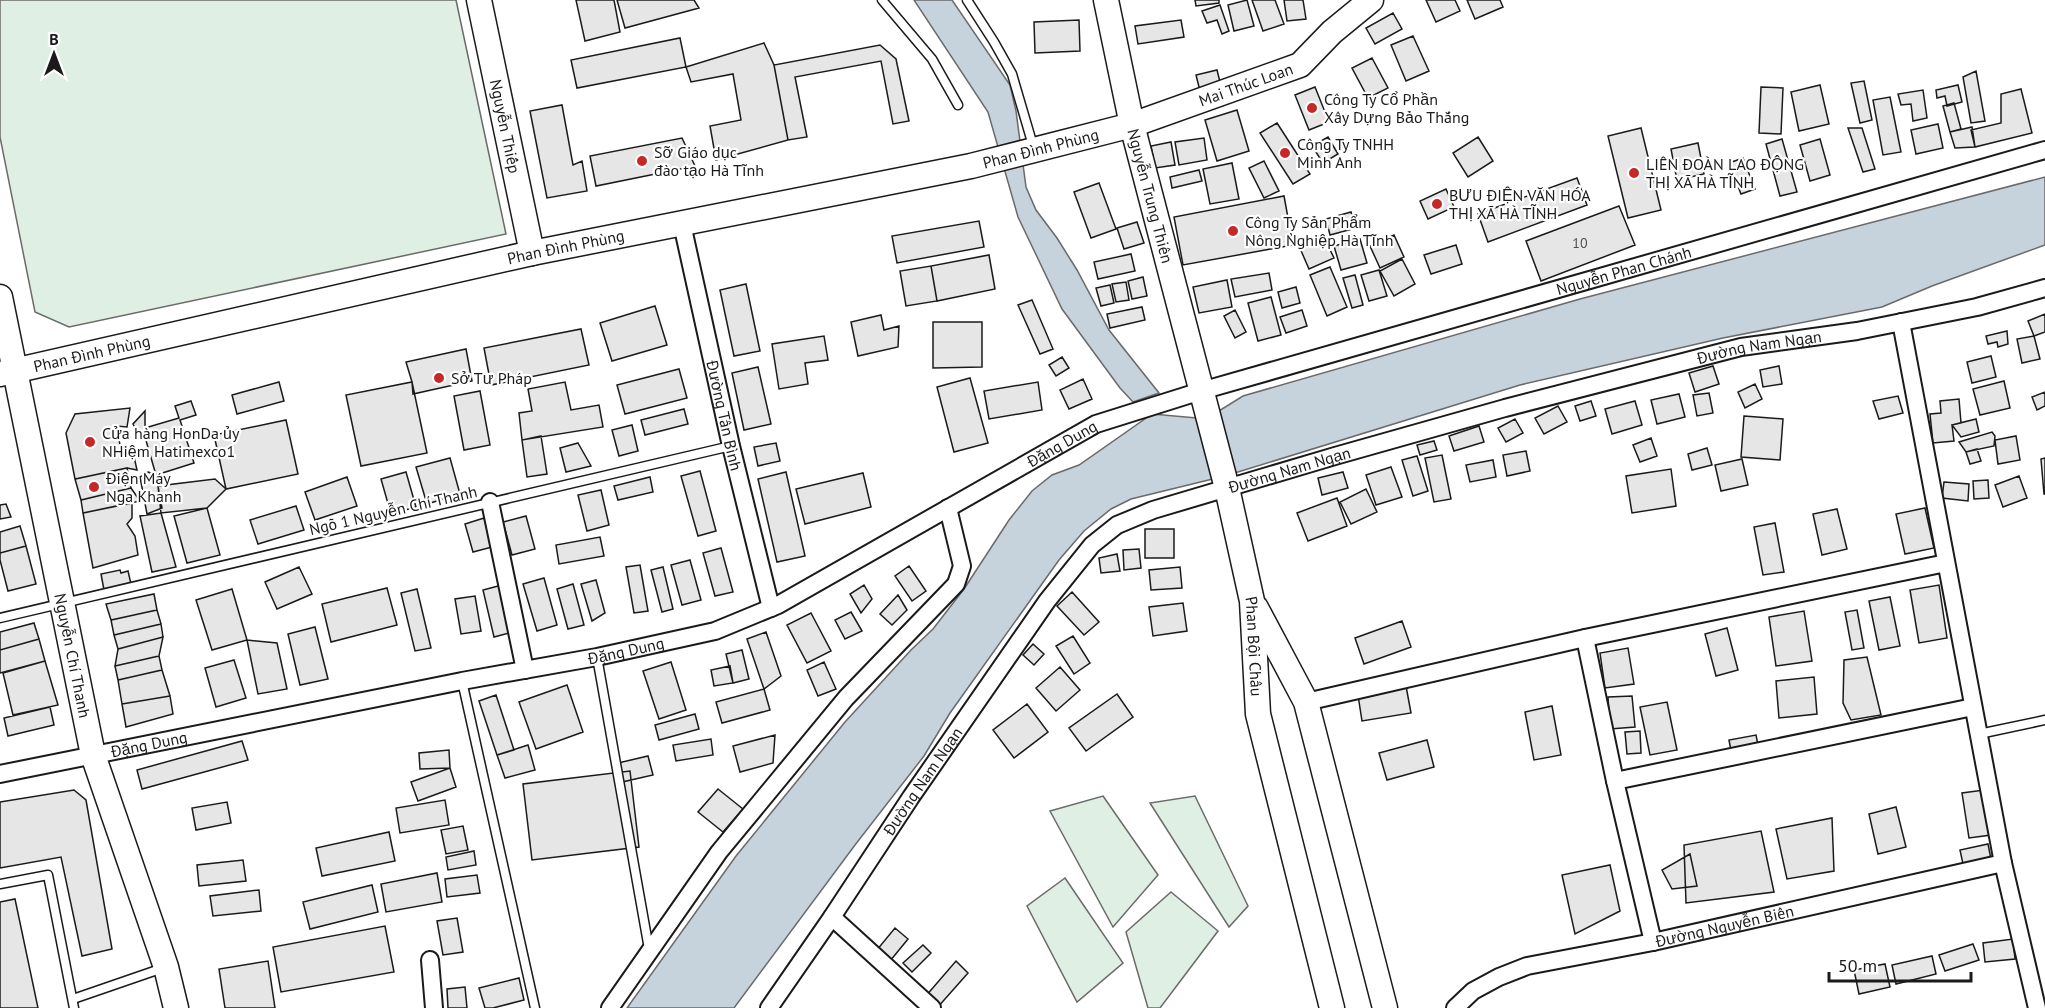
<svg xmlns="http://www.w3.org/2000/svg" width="2045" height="1008" viewBox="0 0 2045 1008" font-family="'PT Sans',sans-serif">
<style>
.green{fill:#e0efe3;stroke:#6a6a6a;stroke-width:1.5}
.water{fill:#c6d2dc;stroke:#6a6a6a;stroke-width:1.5}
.building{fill:#e6e6e6;stroke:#1a1a1a;stroke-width:1.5}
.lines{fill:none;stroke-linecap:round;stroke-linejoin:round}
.lane-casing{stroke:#1a1a1a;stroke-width:11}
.street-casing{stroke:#1a1a1a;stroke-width:20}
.secondary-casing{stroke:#1a1a1a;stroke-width:27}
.lane{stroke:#fff;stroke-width:8}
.street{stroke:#fff;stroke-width:16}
.secondary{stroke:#fff;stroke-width:24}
.poi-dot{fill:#c62828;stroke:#fff;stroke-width:2}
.labels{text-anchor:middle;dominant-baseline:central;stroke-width:4.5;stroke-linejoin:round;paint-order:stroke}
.number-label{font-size:14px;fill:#4d4d4d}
.street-label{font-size:16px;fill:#1a1a1a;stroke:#fff}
.poi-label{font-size:16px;fill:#1a1a1a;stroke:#fff;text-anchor:start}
</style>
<rect width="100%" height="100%" fill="#fff"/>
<path class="green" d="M0,0H456L506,234L69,327L35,312L0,137Z
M1103,796L1158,875L1113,927L1050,811Z
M1195,796L1248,906L1229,927L1150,803Z
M1065,878L1123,963L1077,1002L1027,906Z
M1171,892L1218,931L1160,1008H1148L1126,932Z"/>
<path class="water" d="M914,0H952L1010,85L1016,111L1026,187L1036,210L1057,238L1077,270L1109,330L1159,393L1133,402L1120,388L1062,309L1018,217L988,112Z
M2045,177V245L1932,286L1882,307L1723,338L1520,385L1225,476L1131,499L1111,509L1084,531L1059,560L950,713L924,756L855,845L734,1008H627L736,856L845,722L911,650L933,629L964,589L1009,520L1032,491L1052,475L1079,465L1152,414L1197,418L1214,414L1243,396L1580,299Z"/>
<path class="building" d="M576,0H614L620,32L585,41Z
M617,0H694L699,8L625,28Z
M1195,0H1219V3L1196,6Z
M1247,0L1254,26L1234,31L1228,5Z
M1252,0H1275L1284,24L1263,31Z
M1284,0H1303L1306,19L1287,21Z
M1426,0H1455L1460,11L1436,22Z
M1467,0H1500L1503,7L1475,19Z
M1220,5L1229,31L1222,34L1217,20L1207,23L1202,11Z
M1393,13L1402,29L1375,44L1366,28Z
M1079,20L1080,51L1035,53L1034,22Z
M1181,20L1184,37L1138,44L1135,26Z
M1413,36L1429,71L1406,81L1391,45Z
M680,38L686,67L577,88L571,60Z
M764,43L774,65L788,140L716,160L710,126L741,120L733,74L691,82L686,67Z
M880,45L896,59L909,121L893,124L881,61L795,77L807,137L788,140L774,65Z
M1372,58L1388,88L1368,98L1352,68Z
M1217,70L1221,86L1200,91L1196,75Z
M1976,71L1985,121L1971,123L1963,77Z
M1864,81L1872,120L1860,123L1851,83Z
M1820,85L1829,124L1799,131L1791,92Z
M1958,85L1962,102L1947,106L1945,96L1937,98L1936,90Z
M1315,87L1329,122L1309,130L1295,95Z
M1761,87L1783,88L1781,134L1759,133Z
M2021,89L2032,133L1975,147L1971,130L2001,123V94Z
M1923,90L1927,118L1913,121L1911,104L1901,105L1898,94Z
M1890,97L1901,152L1883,155L1873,100Z
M1954,103L1961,129L1950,132L1943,106Z
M562,105L573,165L582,161L587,191L547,198L530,111Z
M1237,110L1249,151L1217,161L1205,120Z
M1277,123L1310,174L1293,184L1260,133Z
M1938,124L1943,148L1916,154L1911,130Z
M1972,127L1975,147L1955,148L1950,132Z
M1641,128L1661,210L1628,218L1608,136Z
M1848,128H1862L1875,169L1863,172Z
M1328,137L1338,154L1323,163L1312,146Z
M1478,137L1493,161L1468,177L1453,153Z
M682,138L695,166L596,186L590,156Z
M1204,138L1207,160L1179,165L1175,142Z
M1782,139L1797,192L1780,196L1766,144Z
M1820,139L1830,175L1810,181L1800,145Z
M1171,142L1175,165L1155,168L1151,146Z
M1698,143L1704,174L1677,180L1671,149Z
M1743,158L1755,189L1741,194L1729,163Z
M1264,161L1279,191L1264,198L1249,168Z
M1232,163L1239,199L1210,204L1203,169Z
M1199,170L1202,181L1172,188L1170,177Z
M1577,178L1587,205L1488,242L1478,214Z
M1099,183L1116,229L1091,238L1074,192Z
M1446,189L1454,207L1428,219L1420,201Z
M1284,196L1293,245L1183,265L1174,217Z
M1619,206L1635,245L1541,281L1526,241Z
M1351,212L1356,228L1330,235L1326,219Z
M979,221L984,247L897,263L892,236Z
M1137,222L1144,243L1124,249L1117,228Z
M1323,235L1334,258L1309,269L1299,246Z
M1394,235L1404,257L1380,268L1370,246Z
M1360,239L1367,263L1341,270L1334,246Z
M1456,245L1462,264L1431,274L1424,255Z
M1131,254L1135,271L1098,279L1094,262Z
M989,255L995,289L937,301L931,266Z
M1402,259L1415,284L1394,296L1380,271Z
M931,266L937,301L906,306L900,271Z
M1330,267L1347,307L1327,316L1310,275Z
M1379,270L1387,296L1369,301L1361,275Z
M1269,273L1272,290L1235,297L1231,279Z
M1355,275L1363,305L1352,308L1343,278Z
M1143,277L1147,296L1132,299L1128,281Z
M1227,280L1232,307L1199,313L1193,287Z
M1126,282L1129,300L1116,302L1112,284Z
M746,284L760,351L734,356L720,290Z
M1110,285L1114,303L1101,306L1096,288Z
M1296,287L1300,303L1282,308L1278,292Z
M1271,297L1281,335L1258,341L1248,303Z
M1032,300L1053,349L1040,354L1018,305Z
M655,306L667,345L612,361L600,323Z
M1142,307L1145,320L1110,328L1107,314Z
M1235,310L1246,332L1235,338L1224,316Z
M1302,310L1307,326L1286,333L1280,317Z
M2045,314V332L2034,336L2028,321Z
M881,315L884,330L899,326L898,347L858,356L851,322Z
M933,322H982V367L933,368Z
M581,329L589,365L491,385L484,348Z
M2007,331L2008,344L1998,347L1997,342L1988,344L1986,336Z
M824,336L828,360L805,363L808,384L779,389L772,344Z
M2034,336L2040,359L2022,363L2017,339Z
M466,349L472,381L413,394L412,382L406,362Z
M1991,356L1996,377L1972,383L1967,362Z
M1062,357L1069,368L1056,376L1049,365Z
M1713,366L1719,384L1695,392L1689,373Z
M1779,366L1782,384L1763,387L1760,370Z
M758,367L771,424L744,430L732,373Z
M679,369L687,398L625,414L617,385Z
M970,378L988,443L954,452L937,387Z
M1083,379L1092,399L1069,409L1060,390Z
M2004,381L2010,408L1980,415L1973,389Z
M279,382L284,401L237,414L232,395Z
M412,382L427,453L361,466L346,395Z
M565,382L571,410L599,405L603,427L522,440L519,413L532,411L528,389Z
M1038,382L1042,410L989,419L984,391Z
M1755,384L1762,399L1745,408L1738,392Z
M480,391L490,445L464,450L454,396Z
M2045,392V406L2037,410L2032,397Z
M1709,393L1713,413L1697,416L1693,395Z
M1679,394L1685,417L1657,424L1651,400Z
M1898,396L1903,413L1879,419L1873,401Z
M1959,399L1961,423L1952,425L1954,441L1933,443L1930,414L1941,413L1940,401Z
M191,401L196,415L180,420L194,463L156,475L145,437L138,434L133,424L145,411V428L179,418L175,406Z
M1591,401L1596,416L1580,421L1575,406Z
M1635,401L1642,425L1612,434L1605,409Z
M1558,406L1567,422L1544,434L1535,418Z
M130,408L127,427L116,426L122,454L133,452L137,470L127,468L75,479L66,433L75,414Z
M684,409L688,424L645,435L641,420Z
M1744,416L1783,419L1780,460L1741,457Z
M1515,419L1523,433L1506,442L1498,428Z
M1976,419L1979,432L1961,437L1952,425Z
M286,420L298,474L226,489L214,435Z
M632,425L638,451L619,456L612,430Z
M1479,426L1484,442L1454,451L1449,436Z
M1992,432L1995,436L1994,446L1966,452L1959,442Z
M541,436L547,474L527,477L522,440Z
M2016,436L2020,460L1998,464L1995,440Z
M1651,438L1657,456L1640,462L1633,445Z
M1434,441L1437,450L1420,455L1417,445Z
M578,443L591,466L566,472L560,448Z
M776,443L780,461L758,466L754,447Z
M1707,448L1712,465L1692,470L1688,454Z
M1977,449L1981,461L1970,464L1966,452Z
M1526,451L1530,471L1507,476L1503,455Z
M1442,455L1451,499L1434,502L1425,458Z
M1417,456L1428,491L1413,496L1402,460Z
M450,458L460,494L427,504L416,467Z
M2045,458V494H2044L2041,459Z
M1742,459L1748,485L1721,491L1715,465Z
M1493,460L1496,477L1470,482L1466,465Z
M1391,467L1402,497L1376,505L1366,475Z
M127,468L131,488L81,500L75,479Z
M1671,469L1676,506L1632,513L1626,476Z
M700,471L716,531L698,536L681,476Z
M148,472L156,475L162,508L147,514L140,477Z
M406,472L416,507L391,514L381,479Z
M786,472L805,556L777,562L758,479Z
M1343,472L1348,488L1322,495L1318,478Z
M863,473L871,507L805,524L796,489Z
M2019,476L2027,498L2003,507L1995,485Z
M347,477L357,506L315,520L305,492Z
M650,477L653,492L618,500L614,486Z
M215,479L226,489L207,508L161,513L158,486Z
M1988,480L1989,498L1974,499L1973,481Z
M1944,482L1969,484L1968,501L1942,498Z
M131,488L140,501L83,513L81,500Z
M1366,489L1377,512L1351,524L1340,502Z
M601,490L609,525L587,531L578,495Z
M1337,498L1347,526L1308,541L1297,513Z
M132,503V518L127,524L135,536L138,555L93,568L83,513Z
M6,504L11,517L0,519V505Z
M296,506L304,530L258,544L250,520Z
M207,508L220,555L187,563L174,516Z
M1925,508L1934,548L1905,554L1896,514Z
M1837,509L1847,549L1822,555L1813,514Z
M161,513L176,567L152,572L140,516Z
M526,516L535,549L512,555L503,522Z
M484,518L492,547L473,552L465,524Z
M1775,523L1784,572L1763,575L1754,527Z
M20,526L26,546L0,553V532Z
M1145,529H1174V558H1145Z
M600,537L604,556L559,564L556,545Z
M26,546L36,584L8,591L0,560V553Z
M721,548L733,592L715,596L703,553Z
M1139,549L1141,568L1124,570L1123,550Z
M1117,554L1120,571L1101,573L1099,558Z
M690,560L701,600L682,605L671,565Z
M640,565L648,611L634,613L626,567Z
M909,566L926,591L912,601L895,576Z
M299,567L312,594L277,609L265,582Z
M663,567L673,609L662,612L651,570Z
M1180,567L1182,588L1151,590L1149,570Z
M120,570L121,573L128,571L131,584L104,590L101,574Z
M544,578L557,625L537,631L523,584Z
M596,580L605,613L592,621L581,584Z
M573,584L584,625L568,629L557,589Z
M502,585L513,632L494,637L483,590Z
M864,585L872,599L861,613L850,594Z
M1939,585L1947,638L1919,643L1910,590Z
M387,588L397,625L331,642L322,604Z
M232,589L247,640L212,650L196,600Z
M417,589L431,648L415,651L401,593Z
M1072,592L1099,622L1084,635L1057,606Z
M154,594L157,610L111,620L106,604Z
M898,595L907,610L892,625L880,614Z
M475,596L481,631L461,634L455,599Z
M1890,597L1900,646L1879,650L1869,601Z
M1183,603L1187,631L1153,636L1149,607Z
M157,610L161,624L114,635L111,620Z
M1857,610L1864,648L1852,650L1845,612Z
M1804,611L1812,661L1776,666L1769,617Z
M851,612L862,631L845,639L835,620Z
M811,613L831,651L807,663L787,625Z
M1402,621L1411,647L1364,664L1355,638Z
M34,623L39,639L0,650V632Z
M161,624L163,637L118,649L114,635Z
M315,627L328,679L300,685L288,634Z
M1727,628L1738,670L1716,676L1705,634Z
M766,632L781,676L764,689L747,639Z
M1073,636L1090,663L1074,674L1056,646Z
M163,637L159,656L115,666L118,649Z
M39,639L45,661L0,673V650Z
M247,640L277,643L287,689L258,694Z
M1033,644L1044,654L1034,665L1023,655Z
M1628,648L1634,684L1605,688L1600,653Z
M742,650L749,679L733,683L726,654Z
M159,656L162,670L118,680L115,666Z
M1867,657L1881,715L1851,720L1843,703L1844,660Z
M234,660L246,698L216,707L205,668Z
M45,661L58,705L13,715L3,673Z
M671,662L686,710L659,719L643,671Z
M824,662L836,689L818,696L807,670Z
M730,666L733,683L714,686L711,670Z
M1060,667L1080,690L1056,711L1036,688Z
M162,670L170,696L122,704L118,680Z
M1814,677L1817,714L1779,718L1776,681Z
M567,685L583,732L536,749L519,702Z
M1406,686L1411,713L1362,721L1358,695Z
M764,689L770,710L722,723L716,702Z
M1117,694L1133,717L1086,751L1069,728Z
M496,695L514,750L497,755L479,701Z
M170,696L173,714L126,727L122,704Z
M1632,696L1635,727L1610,729L1608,697Z
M1667,702L1677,750L1650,755L1640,707Z
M1027,704L1048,732L1014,758L993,730Z
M1552,706L1561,755L1534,760L1525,712Z
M50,707L54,725L8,736L4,718Z
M695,714L699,729L659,740L655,725Z
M1640,731L1641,753L1627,754L1625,732Z
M775,735L773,763L740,772L733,746Z
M1756,735L1758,745L1731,751L1729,740Z
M711,739L713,755L676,761L673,745Z
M1427,740L1434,767L1387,780L1379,753Z
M242,741L248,760L142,789L137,770Z
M528,745L535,770L505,778L497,755Z
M449,750L450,768L420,769L419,753Z
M648,756L653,775L622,782L618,763Z
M450,768L456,787L418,801L411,782Z
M630,771L639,847L532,860L523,784Z
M718,789L743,809L723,832L698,812Z
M74,790L86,800L112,949L82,956L61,857L0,868V802Z
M1984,790L1991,835L1969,838L1962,793Z
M445,800L449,825L400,833L396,808Z
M227,802L231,823L196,830L192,808Z
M1896,807L1906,847L1878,854L1869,814Z
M1832,818L1834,871L1787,879L1776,829Z
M463,826L468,850L446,854L441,830Z
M1761,831L1774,892L1686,903L1684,845Z
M389,832L395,861L322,876L316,848Z
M1988,844L1991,859L1963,864L1960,850Z
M474,851L476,865L448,870L446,857Z
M1690,854L1697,886L1672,889L1662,870Z
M243,860L246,881L199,886L197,865Z
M1610,865L1620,911L1575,934L1562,875Z
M437,873L442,902L386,912L381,884Z
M477,875L480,893L447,897L445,879Z
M372,885L378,912L310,929L303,902Z
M259,890L261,911L213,916L210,896Z
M15,899L38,1008H0V902Z
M457,918L463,952L443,955L437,921Z
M385,926L394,972L281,992L273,947Z
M895,928L908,939L890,961L876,951Z
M2013,939L2015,959L1985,962L1983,943Z
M1973,944L1979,960L1945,971L1939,955Z
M923,945L931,953L912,972L903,963Z
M1932,956L1936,974L1896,984L1892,965Z
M268,961L275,1008H225L219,969Z
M956,961L968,973L937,1008L925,997Z
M1885,964L1890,987L1859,994L1854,970Z
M519,978L524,1000L493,1008H485L479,988Z
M465,987L467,1008H448L447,989Z"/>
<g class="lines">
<g class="lane-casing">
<path id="lane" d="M882,0L932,59L958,105
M967,0L994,42L1012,74L1034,149
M0,618L731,446
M597,657L649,949
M462,681L535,1008
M1979,734L2045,720
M0,884L48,875L74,1008
M73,999L163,968"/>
</g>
<g class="street-casing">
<g id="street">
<path id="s1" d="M682,224L731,446L771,608"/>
<path d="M1901,322L2003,863L2037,1008"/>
<path d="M490,502L525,670"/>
<path d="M1585,638L1615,781L1653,942"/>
<path d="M1306,702L1585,638L1946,563"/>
<path id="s2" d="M0,774L462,681L597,657L715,631L778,605L1096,424L1201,391L2045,150"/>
<path d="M1615,781L1973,707"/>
<path d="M832,917L932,1008"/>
<path d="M430,960L434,1008"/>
<path d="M610,1008L719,852L846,698L956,584L962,566L948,508"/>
<path id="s3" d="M769,1008L832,917L911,797L1047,601L1092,545L1117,525L1153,510L1335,456L1505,408L1741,347L1857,331L1977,307L2045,288"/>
<path id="s4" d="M1455,1008L1473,991L1499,977L1527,966L1653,942L2003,863"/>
</g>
</g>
<g class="secondary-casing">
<g id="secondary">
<path id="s5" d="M479,0L532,253"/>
<path id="s6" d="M1106,0L1132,125L1227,488L1252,601L1258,714L1332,1008"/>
<path id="s7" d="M0,297L93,755L166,967L176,1008"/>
<path id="s8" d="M0,374L532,253L971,166L1132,125L1300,65L1332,32L1371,0"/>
<path d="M1256,608L1306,702L1385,1008"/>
</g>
</g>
<use href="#lane" class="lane"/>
<use href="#street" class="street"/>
<use href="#secondary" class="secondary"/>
</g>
<g class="poi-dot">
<circle cx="1312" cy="108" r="6"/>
<circle cx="1285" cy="153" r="6"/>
<circle cx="642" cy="161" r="6"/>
<circle cx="1634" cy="173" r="6"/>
<circle cx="1437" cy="204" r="6"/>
<circle cx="1233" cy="231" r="6"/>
<circle cx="439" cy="378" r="6"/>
<circle cx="90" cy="442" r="6"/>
<circle cx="94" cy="487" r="6"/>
</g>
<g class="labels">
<g class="number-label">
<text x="1580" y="243">10</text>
</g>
<g class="street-label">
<text stroke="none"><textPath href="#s8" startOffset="1280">Mai Thúc Loan</textPath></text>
<text stroke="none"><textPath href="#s5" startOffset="129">Nguyễn Thiếp</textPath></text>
<text stroke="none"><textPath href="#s8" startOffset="1065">Phan Đình Phùng</textPath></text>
<text stroke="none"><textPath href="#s6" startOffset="201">Nguyễn Trung Thiên</textPath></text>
<text stroke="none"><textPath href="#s8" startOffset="580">Phan Đình Phùng</textPath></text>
<text stroke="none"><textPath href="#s2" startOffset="1713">Nguyễn Phan Chánh</textPath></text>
<text stroke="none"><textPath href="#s3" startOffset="1264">Đường Nam Ngạn</textPath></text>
<text stroke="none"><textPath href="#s8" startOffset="94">Phan Đình Phùng</textPath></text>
<text stroke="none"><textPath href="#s1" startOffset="196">Đường Tân Bình</textPath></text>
<text stroke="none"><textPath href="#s2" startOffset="1124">Đặng Dung</textPath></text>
<text stroke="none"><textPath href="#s3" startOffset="778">Đường Nam Ngạn</textPath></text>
<text transform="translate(393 510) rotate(-13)">Ngõ 1 Nguyễn Chí Thanh</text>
<text stroke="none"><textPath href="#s2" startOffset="638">Đặng Dung</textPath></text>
<text stroke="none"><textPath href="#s7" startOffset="366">Nguyễn Chí Thanh</textPath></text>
<text stroke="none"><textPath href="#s6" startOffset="664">Phan Bội Châu</textPath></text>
<text stroke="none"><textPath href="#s2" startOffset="152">Đặng Dung</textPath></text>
<text stroke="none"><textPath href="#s3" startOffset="274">Đường Nam Ngạn</textPath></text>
<text stroke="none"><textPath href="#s4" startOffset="286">Đường Nguyễn Biên</textPath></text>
</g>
<g class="poi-label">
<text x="1324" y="99">Công Ty Cổ Phần<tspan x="1324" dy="18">Xây Dựng Bảo Thắng</tspan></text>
<text x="1297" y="144">Công Ty TNHH<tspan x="1297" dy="18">Minh Anh</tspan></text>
<text x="654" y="152">Sỡ Giáo dục<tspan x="654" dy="18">đào tạo Hà Tĩnh</tspan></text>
<text x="1646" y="164">LIÊN ĐOÀN LAO ĐỘNG<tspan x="1646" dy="18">THỊ XÃ HÀ TĨNH</tspan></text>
<text x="1449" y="195">BƯU ĐIỆN VĂN HÓA<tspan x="1449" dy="18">THỊ XÃ HÀ TĨNH</tspan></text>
<text x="1245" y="222">Công Ty Sản Phẩm<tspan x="1245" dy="18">Nông Nghiệp Hà Tĩnh</tspan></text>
<text x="451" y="378">Sở Tư Pháp</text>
<text x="102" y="433">Cửa hàng HonDa ủy<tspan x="102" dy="18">NHiệm Hatimexco1</tspan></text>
<text x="106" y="478">Điện Máy<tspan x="106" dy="18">Nga Khanh</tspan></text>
</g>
</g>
<g transform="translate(54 54)" stroke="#ffffff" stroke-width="4.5" paint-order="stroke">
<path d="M0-4.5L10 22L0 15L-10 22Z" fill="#1a1a1a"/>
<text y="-9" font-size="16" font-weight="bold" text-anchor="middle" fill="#1a1a1a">B</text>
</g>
<path d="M1829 972v9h142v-9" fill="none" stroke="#1a1a1a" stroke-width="3"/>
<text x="1838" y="972" font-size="18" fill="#1a1a1a" stroke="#ffffff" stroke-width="4.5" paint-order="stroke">50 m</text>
</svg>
